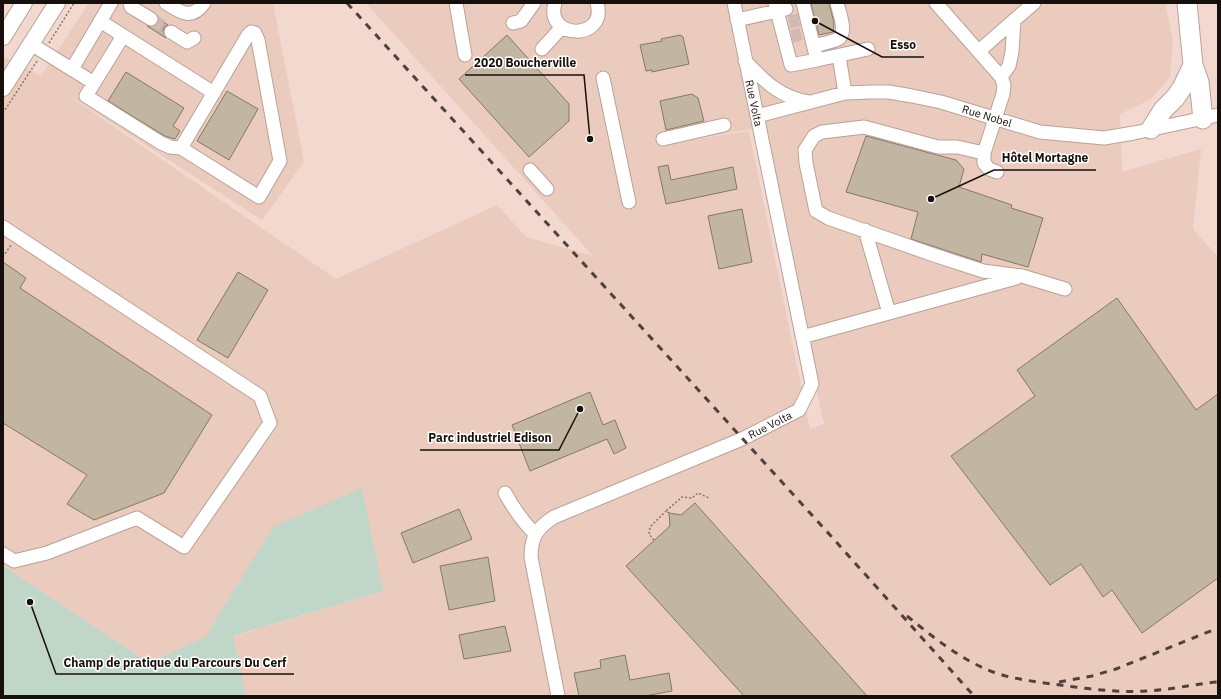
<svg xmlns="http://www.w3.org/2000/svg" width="1221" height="699" viewBox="0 0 1221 699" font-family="'IBM Plex Sans',sans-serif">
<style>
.built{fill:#ebcbbe;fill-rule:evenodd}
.green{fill:#c0d6c8}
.building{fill:#c2b5a2;stroke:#847866}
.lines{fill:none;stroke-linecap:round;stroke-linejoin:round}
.minor-tunnel{stroke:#d1bab2;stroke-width:13;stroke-dasharray:13 6;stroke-linecap:butt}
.minor-casing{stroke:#b9a199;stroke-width:15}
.major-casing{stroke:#b9a199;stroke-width:18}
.highway-casing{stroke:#b9a199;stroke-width:21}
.path{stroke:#86746e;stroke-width:1.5;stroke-dasharray:2 2;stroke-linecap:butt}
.minor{stroke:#fff;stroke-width:13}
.major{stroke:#fff;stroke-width:16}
.highway{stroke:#fff;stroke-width:19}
.rail{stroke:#4f423d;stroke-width:3;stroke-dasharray:7 7;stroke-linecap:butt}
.labels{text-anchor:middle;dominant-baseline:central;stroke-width:3;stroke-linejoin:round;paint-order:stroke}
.street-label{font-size:11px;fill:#170f0b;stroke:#fff}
.leader{fill:none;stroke:#170f0b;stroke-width:1.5}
.callout-dot{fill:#170f0b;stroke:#fff;stroke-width:1.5}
.callout-label{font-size:12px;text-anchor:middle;font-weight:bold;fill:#170f0b;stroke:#fff;stroke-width:3;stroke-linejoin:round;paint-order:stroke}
</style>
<rect width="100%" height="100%" fill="#f2d8cf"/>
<path class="built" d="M89,3H273L304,162L262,220L59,89L336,279L497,205L526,237L593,256L366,3H1165L1173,41L1170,77L1151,99L1120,114L1122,172L1201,149L1193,229L1218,257V696H246L232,637L383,591L273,527L205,637L149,663L3,566V56L41,76ZM757,128L824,424L810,429L749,131L665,144Z"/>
<path class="green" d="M362,488L383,591L233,636L246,696H3V566L149,663L205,637L273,527Z"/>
<path class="building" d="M815,3H829L834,23L833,32L819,35L811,4Z
M159,19L168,25L164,27L163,31L166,38L147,26H155L158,23Z
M507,35L569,104V121L529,157L459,79Z
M680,35L683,37L689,64L652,72V70L646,71L640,45L662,41L661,39Z
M126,72L184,108L173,126L180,131L175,139L165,136L108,101Z
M227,91L258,109L229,160L197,141Z
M692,94L698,98L704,121L666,130L660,101Z
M866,136L956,160L964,169L959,187L1012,205L1011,208L1043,218L1028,267L982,254L981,262L911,239L918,212L846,192Z
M668,165L671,180L733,167L737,189L666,204L658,167Z
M742,209L752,262L719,269L708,216Z
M3,262L26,278L20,288L212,415L164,493L94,520L67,504L87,475L3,423Z
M238,272L268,290L228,358L197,340Z
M1117,298L1196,410L1218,394V578L1142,633L1112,590L1103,597L1081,564L1050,585L951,456L1035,396L1017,370Z
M590,392L603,425L615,420L626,448L614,454L607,439L530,471L512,425Z
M695,503L867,696H744L626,566L670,526L669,513L681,515Z
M459,509L472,539L413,563L401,533Z
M488,557L495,601L449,610L440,566Z
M505,626L511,651L464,659L459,635Z
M625,655L630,680L669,673L672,691L645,696H579L574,673L601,668L600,660Z"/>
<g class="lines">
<path class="minor-tunnel" d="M151,19L171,32
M789,22L799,20
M792,36L801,34"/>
<g class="minor-casing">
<path id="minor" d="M130,3L131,7L151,19
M166,3C180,12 192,21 204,3
M456,3L465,55
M555,3C544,40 608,41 597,3
M775,3L791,65L817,60L803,3
M936,3L1001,77L1004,85L1003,94L984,153V163L989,169L997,172
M737,20L786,9
M100,21L214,93
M513,23L521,21L534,3
M171,32L187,42L194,38
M31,44L94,83L86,96L161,143L170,147L181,148L259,197L280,161L258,40L255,33L251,32L248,35L181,148
M814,46C821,44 832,42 838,39C848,33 839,12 837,3
M542,49L562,27
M979,51L1034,3
M839,56L845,93
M817,60L868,49
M745,61C764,81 781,98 809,102
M72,69L111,3
M1001,77L1009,66L1012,52L1014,21
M603,78L629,202
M94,83L123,36
M757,116L845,93L871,92H889L912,96L941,102L1040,132L1104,138L1134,133L1218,115
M663,139L724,125
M984,153L957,147H938L864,127L822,132L814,136L805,150L806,163L816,211L828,218L931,254L983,271L1022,276L1065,289
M530,170L547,189
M3,227L260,396L270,423L184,547L137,518L47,553L14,561L3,554
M865,230L889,313L1016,278
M802,337L889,313
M505,493C514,509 523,522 535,534
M558,696L531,557C531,537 537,528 554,517L742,439L799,410L812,384L734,3"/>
</g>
<g class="major-casing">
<path id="major" d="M3,37L24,3
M3,88L57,3"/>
</g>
<g class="highway-casing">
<path id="highway" d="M1187,3L1193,65L1199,82L1203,119
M1151,129L1163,110L1175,98L1182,88L1193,65"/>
</g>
<path class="path" d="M49,43L74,3
M3,113L37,61
M3,257L11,245
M669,513L666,511L682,497L692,498L698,493L709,498
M654,540L649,534L650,527L666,511"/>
<use href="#minor" class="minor"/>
<use href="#major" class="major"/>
<use href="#highway" class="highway"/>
<path class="rail" d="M347,3L830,535L974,696
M907,616C933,637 961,660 993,672C1012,679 1032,681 1052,684C1083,688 1115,693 1146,691C1170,690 1194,684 1218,682
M1059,682L1092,676L1116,669L1218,628"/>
</g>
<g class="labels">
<g class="street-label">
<text transform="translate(754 103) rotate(78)">Rue Volta</text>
<text transform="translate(987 116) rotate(17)">Rue Nobel</text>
<text transform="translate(770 425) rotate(-27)">Rue Volta</text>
</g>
</g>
<path class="leader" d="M815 21L882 57H924M590 139L584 75H465M931 199L994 170H1096M580 409L559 450H420M30 602L56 674H294"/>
<g class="callout-dot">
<circle cx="815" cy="21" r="4"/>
<circle cx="590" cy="139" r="4"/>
<circle cx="931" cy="199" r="4"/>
<circle cx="580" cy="409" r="4"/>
<circle cx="30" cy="602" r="4"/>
</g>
<g class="callout-label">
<text x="903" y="49">Esso</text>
<text x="525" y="67">2020 Boucherville</text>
<text x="1045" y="162">Hôtel Mortagne</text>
<text x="490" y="442">Parc industriel Edison</text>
<text x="175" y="667">Champ de pratique du Parcours Du Cerf</text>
</g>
<rect width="1221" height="699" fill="none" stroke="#170f0b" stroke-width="8"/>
</svg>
